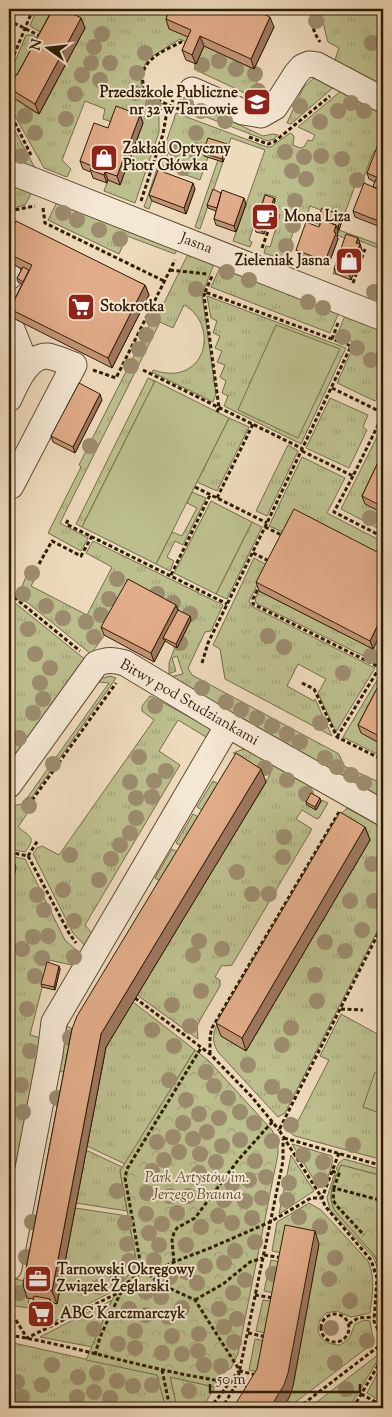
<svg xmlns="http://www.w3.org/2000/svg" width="392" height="1417" viewBox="0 0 392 1417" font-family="'Sorts Mill Goudy',serif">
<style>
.grass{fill:url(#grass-tufts);stroke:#756e4a}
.park{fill:url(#park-crowns);stroke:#756e4a}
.pitch{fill:#bcbe8e;stroke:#756e4a}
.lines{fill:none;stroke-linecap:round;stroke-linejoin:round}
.minor-casing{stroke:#5e4c33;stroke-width:27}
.path{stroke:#2e1d05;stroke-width:3;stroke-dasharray:4 2.5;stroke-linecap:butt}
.minor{stroke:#f4e7d3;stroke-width:25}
.tree{fill:#9c8c6e}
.wall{fill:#c29476;stroke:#2e1d05}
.shaded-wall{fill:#9e7860;stroke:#2e1d05}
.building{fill:#e1ac89;stroke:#2e1d05}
.labels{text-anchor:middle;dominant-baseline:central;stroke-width:4;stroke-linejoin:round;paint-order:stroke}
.poi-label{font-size:15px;font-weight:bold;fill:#2e1d05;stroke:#f4e7d3;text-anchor:start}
.street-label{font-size:15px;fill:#2e1d05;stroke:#f4e7d3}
.park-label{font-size:15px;font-style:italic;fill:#594d2e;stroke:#f4e7d3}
</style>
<defs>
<pattern id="grass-tufts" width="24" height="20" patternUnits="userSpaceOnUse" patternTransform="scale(1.25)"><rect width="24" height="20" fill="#bcbe8e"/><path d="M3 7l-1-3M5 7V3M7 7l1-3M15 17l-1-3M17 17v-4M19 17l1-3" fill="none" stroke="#a2a379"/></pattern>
<pattern id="park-crowns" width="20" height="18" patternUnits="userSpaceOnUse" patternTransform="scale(1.25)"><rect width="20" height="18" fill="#bcbe8e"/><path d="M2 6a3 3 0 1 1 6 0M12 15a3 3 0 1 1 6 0" fill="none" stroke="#a2a379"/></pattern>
</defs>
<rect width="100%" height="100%" fill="#eedabc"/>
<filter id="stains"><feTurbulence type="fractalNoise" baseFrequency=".004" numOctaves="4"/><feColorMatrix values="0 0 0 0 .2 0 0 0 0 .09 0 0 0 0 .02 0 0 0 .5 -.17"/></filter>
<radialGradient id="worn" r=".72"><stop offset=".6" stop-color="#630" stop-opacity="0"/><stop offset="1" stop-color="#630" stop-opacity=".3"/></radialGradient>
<path class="grass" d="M37,9H49L59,14L47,36L30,26Z
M79,9H178L195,40L193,45L180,39L148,59L141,73V83L145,93L164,105L159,114V132L135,203L104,191L108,180L120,184L115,123L103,119L105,109L85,101L62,160L71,169L67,177L44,168L9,105V79L19,84L26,105L25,107L39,114L85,28L72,21Z
M323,9H383V89L334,63L339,48L328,42L327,39L321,13Z
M26,35H32L44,42L24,78L11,71Z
M204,46L260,72L256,81L262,88L261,95L259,97L251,96L194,69Z
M315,77L335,86L291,124L287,123L303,88Z
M341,91L383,113V154L374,151L360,187L355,186L343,218L310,206L306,218L383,246V250L350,237L336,274H333L346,239L337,235L338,231L298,217L284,260L264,253L266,246L270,247L280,215L271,211L276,197L265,194L249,240L252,242L250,247L233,241L265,150L231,138L228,147L208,157L200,180L169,169L175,155L168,153L149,209L144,207L176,113L267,147H271L290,133L292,134L294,136L293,145L300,148L304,147L308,140L312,141L315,135L298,127Z
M181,97L263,136L273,134L278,135L274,139L268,141L178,106Z
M9,120L41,179L9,165Z
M218,160L223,162L200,229L195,227Z
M9,178L34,188L25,205L9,209Z
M59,198L179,245L175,254L127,236L119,254L48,220Z
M190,250L216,259L202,294L216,394L213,402L152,372L153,370C160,372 168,374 176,373C211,368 213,320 184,305L173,328L160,322L60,523L88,538L81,551L48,533L81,467L79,465L161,302L164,303Z
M223,261L341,308L330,333L211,287Z
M207,296L346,348L301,444L224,406L228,396L222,393L226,381L220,377L225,365L217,362L222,351L215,348L220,336L213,333L217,321L211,318Z
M347,311L383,325V402L377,399L375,401L337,383L355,343L337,335Z
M148,378L155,381L82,527L76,524Z
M330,398L368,415L363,427L367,430L349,468L306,448Z
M229,418L249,427L217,491L197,482Z
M378,435L383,437V531L341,509Z
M288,445L298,451L267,516L256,511Z
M302,457L345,478L327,513L383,542V561L283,532L269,526Z
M192,492L206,498L183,545L175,541L167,557L174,561L170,571L156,564L172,532L182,536L197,508L187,503Z
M252,522L262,527L227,599L216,594Z
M93,541L223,605L211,631L205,632L188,668L192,675L339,754L344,766L383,784V805L169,677L183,674L177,656L172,658L176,671L169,674V663L175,647H177L191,619L106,633L91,654L18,595L31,566L39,572L31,586L87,615L112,567L86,553Z
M254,558L267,565L249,601L251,606L375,668L336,732L318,693L326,679L298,664L287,686L314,701L315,699L332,736L225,679L220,649L213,645Z
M259,591L373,649L383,629V654L378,663L256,603L255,599Z
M9,598L87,661L9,772Z
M382,672H383V757L343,737Z
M110,676L116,678L32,797L27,798L109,683L99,682L100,679Z
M150,696H151L211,729L213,732L211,740L178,720L159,751L180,765L85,925L96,938L89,950L73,933L33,854L37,848L42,846L59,855L154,720L142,711V706Z
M246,749L310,786L309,789L312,796L307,805L316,810L322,800L328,803L319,818L317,819L302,810L296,819L312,829L232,965L226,966L222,965L215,977L220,980V986L200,1020L197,1027L198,1039L137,995L270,775L233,753L241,750Z
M213,781L227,789L211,816L197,807Z
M35,802L18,827C30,837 37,837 25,852L9,849V809L11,806Z
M347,808L383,828V920L285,1113L278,1117L218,1052C210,1039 214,1029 221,1017V1036L246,1051L370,840L341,814Z
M193,814L207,822L190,850L176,843Z
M172,849L186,857L169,886L155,878Z
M9,856L25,859L65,940L84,957L78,965H72L49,960L30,1035L45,1039L9,1239Z
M133,1002L195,1050L125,1164L87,1146L106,1047Z
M341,1014L383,1037V1160L295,1136C287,1132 284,1124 290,1117L298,1121L329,1060L320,1056Z
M67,1026L80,1033L71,1074L55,1070L60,1040Z
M292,1144L332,1156C334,1167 327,1181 319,1188Z
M86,1150L122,1167L120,1171L127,1211L76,1203Z
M291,1155L314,1191L279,1214Z
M344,1159L383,1170V1176L341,1165L338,1171L336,1169L339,1163Z
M334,1175H336C332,1188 328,1199 335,1211C350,1228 378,1251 382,1274C384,1288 380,1304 379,1318L383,1322L380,1325L377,1320C376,1298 384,1278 373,1257L330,1210L327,1198Z
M309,1203L321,1210L368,1261C376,1278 372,1296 370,1313L351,1317L337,1311L326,1313C310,1328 320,1345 340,1345L349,1339L355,1324L364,1320L370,1321L373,1338L372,1344L293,1404L287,1400L293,1386L319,1244L287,1254L272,1251L277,1222Z
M75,1208L128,1216L137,1265L117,1289L46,1326L51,1302L57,1303Z
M271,1260L285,1263L279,1294L264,1291Z
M14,1279L31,1282L27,1298H29L28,1308L9,1305Z
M112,1300L92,1347L40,1337Z
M263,1300L277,1302L271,1334L256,1331Z
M255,1339L270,1342L264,1373L249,1370Z
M9,1342L157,1375L166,1408H9Z
M379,1354L381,1355L349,1408H309Z
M383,1363V1403L367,1393Z
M170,1377L215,1387L206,1402L200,1408H177Z"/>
<path class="park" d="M195,1050L209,1061L272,1130L278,1144V1154L238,1354L231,1368L218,1375L215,1387L170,1377L177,1408H166L157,1375L86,1360L117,1289L137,1265L120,1171Z
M341,1165L383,1176V1322L379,1318C378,1295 387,1279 375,1256L335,1211C326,1195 334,1180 341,1165Z"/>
<path class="pitch" d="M276,325L340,349L298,438L238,410Z
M155,381L229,418L156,564L82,527Z
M211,501L252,522L216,594L174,573Z
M375,1072L383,1075V1114L363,1107Z"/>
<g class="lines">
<g class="minor-casing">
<path id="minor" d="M192,90L243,112L261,115L275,107L296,74L302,67L309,64L317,65L383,100
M9,171L383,318
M9,277V275
M9,322L21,352L24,371
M9,399C16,384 27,356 47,356C55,357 66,362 74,365L11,486
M9,785L96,664C107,659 114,660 125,663L228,725L383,813
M9,1268L50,1054L54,1022L228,725"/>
</g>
<path class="path" d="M313,9C310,22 313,31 320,42
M14,23L42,37
M9,67L33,9
M9,75L17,78
M179,109C163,103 139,95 143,74C144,67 148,62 153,58C161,51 172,47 181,42L189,45
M9,111L31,155
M249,137L268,144L274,142L330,96
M141,201L163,134L166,117L173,100
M43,208L45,223L164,281
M9,211L35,206
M262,248L273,217
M170,270L207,274
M353,283L365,249
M205,292L213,274
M379,293L383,285
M332,339L338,323
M93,370L116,378L175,260
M143,370L303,449
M332,388L383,413
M302,451L353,476L383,415
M353,476L334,512L383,537
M195,487L267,523
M217,498L253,424
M9,517L14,507
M68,520L66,524L227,604
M265,527L284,536
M253,553L271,562
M39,564L52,541L81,556L92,536
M171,575L210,495
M260,584L253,599V604L383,669
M9,593L80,651
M202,663L208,643L265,527L351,346L205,292L204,296L219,408L217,412
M302,683L314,689L337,737L383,760
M337,737L383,662
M25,800L33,799L116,683
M9,852L28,856L69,933L76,943
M28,856L38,840
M135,998L210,1054L251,1096L279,1130
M341,1009L363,1010
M210,1054V1036L212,1028L339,812
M284,1138L383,1166
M339,1153L322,1198L279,1130L383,924
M332,1171L339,1174L334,1188L383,1201
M334,1188L333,1200L336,1205L364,1235
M264,1255L283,1258
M174,1262L172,1240L174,1233L177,1228L195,1218L239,1159L273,1121
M142,1272L149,1274L174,1262L210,1248L270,1222L311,1198H322L325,1206L371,1260L377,1278L374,1321L383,1341
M149,1274L158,1283L195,1300L240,1371L256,1375
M255,1295L274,1298
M195,1300L223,1284L250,1262L263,1258
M9,1309L27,1338L122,1291L128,1282L142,1272L125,1178L127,1169L201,1048
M321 1328a14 14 0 1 1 28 0a14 14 0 1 1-28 0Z
M349,1324L358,1318L374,1317
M248,1333L267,1337
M379,1334L383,1327
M9,1335C86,1348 160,1374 237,1383L222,1408
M95,1355L100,1337L121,1292
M162,1370L170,1408
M249,1387L237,1383L283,1161V1139
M361,1394L383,1406
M225,1404L234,1408
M285,1404L291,1408
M209,1408C221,1396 228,1383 239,1371
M298,1408L383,1343
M353,1408L383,1357"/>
<use href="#minor" class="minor"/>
</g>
<g class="tree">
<circle cx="316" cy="21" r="8"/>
<circle cx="102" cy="34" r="8"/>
<circle cx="372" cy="43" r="8"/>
<circle cx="94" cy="47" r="8"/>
<circle cx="145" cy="53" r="8"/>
<circle cx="219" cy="61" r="8"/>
<circle cx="91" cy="63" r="8"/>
<circle cx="110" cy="63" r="8"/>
<circle cx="202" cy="65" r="8"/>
<circle cx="236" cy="69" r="8"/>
<circle cx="137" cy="73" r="8"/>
<circle cx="255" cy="74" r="8"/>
<circle cx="82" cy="75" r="8"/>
<circle cx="100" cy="80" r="8"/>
<circle cx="258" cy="91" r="8"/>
<circle cx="135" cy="93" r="8"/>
<circle cx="75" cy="94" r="8"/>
<circle cx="351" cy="103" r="8"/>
<circle cx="153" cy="104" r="8"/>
<circle cx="186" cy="104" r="8"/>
<circle cx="300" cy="106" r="8"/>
<circle cx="201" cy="111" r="8"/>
<circle cx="338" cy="111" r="8"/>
<circle cx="364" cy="111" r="8"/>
<circle cx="25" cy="116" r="8"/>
<circle cx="66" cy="119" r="8"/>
<circle cx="225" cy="121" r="8"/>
<circle cx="320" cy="122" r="8"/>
<circle cx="35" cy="133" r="8"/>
<circle cx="196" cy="133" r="8"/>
<circle cx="175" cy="149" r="8"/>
<circle cx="195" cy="150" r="8"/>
<circle cx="285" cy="152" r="8"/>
<circle cx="21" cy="156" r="8"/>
<circle cx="321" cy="156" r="8"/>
<circle cx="304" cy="157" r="8"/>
<circle cx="342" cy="159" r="8"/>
<circle cx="183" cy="168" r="8"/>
<circle cx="292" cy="171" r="8"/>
<circle cx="306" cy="179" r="8"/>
<circle cx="357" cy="180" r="8"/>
<circle cx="295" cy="201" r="8"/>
<circle cx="63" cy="213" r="8"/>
<circle cx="77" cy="220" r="8"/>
<circle cx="293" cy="225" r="8"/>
<circle cx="99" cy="230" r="8"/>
<circle cx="120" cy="239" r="8"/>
<circle cx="286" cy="246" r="8"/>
<circle cx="227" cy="272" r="8"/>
<circle cx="249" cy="280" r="8"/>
<circle cx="196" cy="289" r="8"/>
<circle cx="374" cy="292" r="8"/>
<circle cx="308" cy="302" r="8"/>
<circle cx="323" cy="308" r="8"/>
<circle cx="153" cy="319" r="8"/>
<circle cx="146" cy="335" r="8"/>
<circle cx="343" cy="337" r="8"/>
<circle cx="357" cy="348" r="8"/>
<circle cx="139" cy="349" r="8"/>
<circle cx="371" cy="360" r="8"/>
<circle cx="131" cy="366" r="8"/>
<circle cx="90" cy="446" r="8"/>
<circle cx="370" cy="518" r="8"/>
<circle cx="32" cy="573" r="8"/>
<circle cx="117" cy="579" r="8"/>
<circle cx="23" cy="594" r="8"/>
<circle cx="157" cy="594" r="8"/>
<circle cx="109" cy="599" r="8"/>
<circle cx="173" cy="603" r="8"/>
<circle cx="46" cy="606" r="8"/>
<circle cx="190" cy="614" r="8"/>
<circle cx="101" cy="615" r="8"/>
<circle cx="63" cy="618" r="8"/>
<circle cx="86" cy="622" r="8"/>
<circle cx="28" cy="629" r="8"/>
<circle cx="268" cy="636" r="8"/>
<circle cx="94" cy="637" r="8"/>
<circle cx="180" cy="643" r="8"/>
<circle cx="284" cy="647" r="8"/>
<circle cx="35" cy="654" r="8"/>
<circle cx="371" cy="656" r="8"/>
<circle cx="50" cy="668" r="8"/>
<circle cx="343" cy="673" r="8"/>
<circle cx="40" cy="683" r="8"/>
<circle cx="202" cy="688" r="8"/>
<circle cx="43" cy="699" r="8"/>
<circle cx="226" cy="702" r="8"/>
<circle cx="155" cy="706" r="8"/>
<circle cx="241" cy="710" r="8"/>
<circle cx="33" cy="713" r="8"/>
<circle cx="257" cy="718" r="8"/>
<circle cx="320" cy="723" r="8"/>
<circle cx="272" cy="726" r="8"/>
<circle cx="287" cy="734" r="8"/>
<circle cx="19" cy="738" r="8"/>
<circle cx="300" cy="742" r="8"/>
<circle cx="139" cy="757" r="8"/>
<circle cx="325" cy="758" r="8"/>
<circle cx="53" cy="764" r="8"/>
<circle cx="337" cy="767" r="8"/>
<circle cx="265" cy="768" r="8"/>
<circle cx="166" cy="771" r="8"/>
<circle cx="351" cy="775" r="8"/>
<circle cx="287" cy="780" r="8"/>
<circle cx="154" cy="781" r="8"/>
<circle cx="130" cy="782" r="8"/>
<circle cx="364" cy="783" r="8"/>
<circle cx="306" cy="794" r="8"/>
<circle cx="152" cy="797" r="8"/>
<circle cx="136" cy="798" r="8"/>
<circle cx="29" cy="806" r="8"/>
<circle cx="136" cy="818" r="8"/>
<circle cx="130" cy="833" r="8"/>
<circle cx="284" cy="837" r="8"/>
<circle cx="120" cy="845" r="8"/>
<circle cx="70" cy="855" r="8"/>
<circle cx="283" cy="857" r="8"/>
<circle cx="111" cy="859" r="8"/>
<circle cx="372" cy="864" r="8"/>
<circle cx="237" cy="872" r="8"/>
<circle cx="99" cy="880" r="8"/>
<circle cx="63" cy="890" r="8"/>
<circle cx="252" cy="894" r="8"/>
<circle cx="269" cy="894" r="8"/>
<circle cx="37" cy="895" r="8"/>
<circle cx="350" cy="901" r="8"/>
<circle cx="374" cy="901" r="8"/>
<circle cx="44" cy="910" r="8"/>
<circle cx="74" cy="921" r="8"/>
<circle cx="362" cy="930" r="8"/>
<circle cx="48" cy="936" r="8"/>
<circle cx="33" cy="937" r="8"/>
<circle cx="199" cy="941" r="8"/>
<circle cx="325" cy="942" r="8"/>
<circle cx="22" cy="949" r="8"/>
<circle cx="222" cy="949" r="8"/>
<circle cx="345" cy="951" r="8"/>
<circle cx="193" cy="955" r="8"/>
<circle cx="74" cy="957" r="8"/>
<circle cx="42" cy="958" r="8"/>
<circle cx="315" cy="975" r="8"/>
<circle cx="35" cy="976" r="8"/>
<circle cx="201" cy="991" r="8"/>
<circle cx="317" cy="1001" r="8"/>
<circle cx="172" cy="1005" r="8"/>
<circle cx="27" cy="1009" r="8"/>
<circle cx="190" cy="1026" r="8"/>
<circle cx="291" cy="1028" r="8"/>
<circle cx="152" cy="1030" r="8"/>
<circle cx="70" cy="1038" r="8"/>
<circle cx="282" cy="1045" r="8"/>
<circle cx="174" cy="1046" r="8"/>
<circle cx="30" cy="1051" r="8"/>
<circle cx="248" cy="1065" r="8"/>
<circle cx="206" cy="1072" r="8"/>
<circle cx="169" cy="1080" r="8"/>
<circle cx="21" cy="1085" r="8"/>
<circle cx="214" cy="1086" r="8"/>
<circle cx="272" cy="1087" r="8"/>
<circle cx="285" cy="1096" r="8"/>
<circle cx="57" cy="1098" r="8"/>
<circle cx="228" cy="1098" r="8"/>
<circle cx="186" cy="1100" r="8"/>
<circle cx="23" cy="1112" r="8"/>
<circle cx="240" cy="1112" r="8"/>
<circle cx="199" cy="1114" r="8"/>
<circle cx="219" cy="1118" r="8"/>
<circle cx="183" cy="1123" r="8"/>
<circle cx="254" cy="1123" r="8"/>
<circle cx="291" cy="1125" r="8"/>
<circle cx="207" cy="1132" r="8"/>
<circle cx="173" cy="1137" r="8"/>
<circle cx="193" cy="1139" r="8"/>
<circle cx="240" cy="1140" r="8"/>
<circle cx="272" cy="1141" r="8"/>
<circle cx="157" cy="1142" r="8"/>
<circle cx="353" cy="1145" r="8"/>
<circle cx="222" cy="1146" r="8"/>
<circle cx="179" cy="1152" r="8"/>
<circle cx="200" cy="1154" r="8"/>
<circle cx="303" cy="1155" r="8"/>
<circle cx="164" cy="1160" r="8"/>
<circle cx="255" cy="1161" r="8"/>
<circle cx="216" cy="1162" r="8"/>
<circle cx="323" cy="1162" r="8"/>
<circle cx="152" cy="1171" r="8"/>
<circle cx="199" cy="1173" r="8"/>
<circle cx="266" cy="1177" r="8"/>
<circle cx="249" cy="1180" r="8"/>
<circle cx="321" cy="1180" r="8"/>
<circle cx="289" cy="1183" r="8"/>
<circle cx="232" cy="1184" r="8"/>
<circle cx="117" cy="1191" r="8"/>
<circle cx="147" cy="1193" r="8"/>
<circle cx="170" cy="1196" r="8"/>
<circle cx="188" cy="1196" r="8"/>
<circle cx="262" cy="1198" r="8"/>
<circle cx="224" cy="1200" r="8"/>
<circle cx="287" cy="1200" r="8"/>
<circle cx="245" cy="1201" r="8"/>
<circle cx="177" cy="1213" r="8"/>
<circle cx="146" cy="1214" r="8"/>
<circle cx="218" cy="1216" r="8"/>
<circle cx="299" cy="1217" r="8"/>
<circle cx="252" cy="1218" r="8"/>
<circle cx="32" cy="1222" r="8"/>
<circle cx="125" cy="1223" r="8"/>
<circle cx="232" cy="1223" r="8"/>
<circle cx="162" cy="1224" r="8"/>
<circle cx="201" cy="1227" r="8"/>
<circle cx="320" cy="1227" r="8"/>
<circle cx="149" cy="1233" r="8"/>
<circle cx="255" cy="1242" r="8"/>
<circle cx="127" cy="1244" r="8"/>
<circle cx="159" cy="1245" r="8"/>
<circle cx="186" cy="1245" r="8"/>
<circle cx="235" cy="1251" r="8"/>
<circle cx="26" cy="1257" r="8"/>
<circle cx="335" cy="1258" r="8"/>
<circle cx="154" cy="1260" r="8"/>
<circle cx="129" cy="1261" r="8"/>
<circle cx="224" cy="1263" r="8"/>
<circle cx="205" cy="1266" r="8"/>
<circle cx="186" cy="1272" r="8"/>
<circle cx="273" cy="1274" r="8"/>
<circle cx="170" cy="1277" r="8"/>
<circle cx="329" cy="1279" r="8"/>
<circle cx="117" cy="1280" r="8"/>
<circle cx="245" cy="1280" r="8"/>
<circle cx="197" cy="1283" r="8"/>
<circle cx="99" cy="1287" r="8"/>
<circle cx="146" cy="1292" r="8"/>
<circle cx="19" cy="1293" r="8"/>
<circle cx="233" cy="1293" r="8"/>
<circle cx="161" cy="1297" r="8"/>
<circle cx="350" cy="1301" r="8"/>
<circle cx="182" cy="1308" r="8"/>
<circle cx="129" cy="1309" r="8"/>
<circle cx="219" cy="1309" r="8"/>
<circle cx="146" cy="1315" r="8"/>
<circle cx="168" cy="1317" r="8"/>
<circle cx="237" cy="1319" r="8"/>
<circle cx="224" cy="1327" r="8"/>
<circle cx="331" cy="1328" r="8"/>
<circle cx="94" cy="1329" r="8"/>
<circle cx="135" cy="1331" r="8"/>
<circle cx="199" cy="1334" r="8"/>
<circle cx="172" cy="1336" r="8"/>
<circle cx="367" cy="1341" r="8"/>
<circle cx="234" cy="1342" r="8"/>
<circle cx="118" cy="1344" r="8"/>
<circle cx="135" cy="1348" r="8"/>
<circle cx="198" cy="1351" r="8"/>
<circle cx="162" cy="1353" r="8"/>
<circle cx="182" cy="1354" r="8"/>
<circle cx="335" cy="1363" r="8"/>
<circle cx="52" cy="1365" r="8"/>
<circle cx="204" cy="1365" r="8"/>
<circle cx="221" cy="1366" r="8"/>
<circle cx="97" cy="1373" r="8"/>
<circle cx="78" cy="1377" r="8"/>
<circle cx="117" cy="1381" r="8"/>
<circle cx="17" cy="1382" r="8"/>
<circle cx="42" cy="1385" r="8"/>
<circle cx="152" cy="1385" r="8"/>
<circle cx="133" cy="1386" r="8"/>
<circle cx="346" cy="1389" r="8"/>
<circle cx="189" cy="1391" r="8"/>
<circle cx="94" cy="1392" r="8"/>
<circle cx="22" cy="1397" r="8"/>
<circle cx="77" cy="1397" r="8"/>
<circle cx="110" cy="1398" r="8"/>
</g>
<path class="wall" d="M49,9H79L75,15L81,18L85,28L39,114L12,97L9,87L17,75L52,10Z
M170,9H260L258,12L274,27L254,69L204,46L196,64L186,60L182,50L188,37L169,29L166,19Z
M140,115L143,123L120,185L108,180L107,183L93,178L91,172L83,169L80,161L108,128Z
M227,144L228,147L223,162L204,156L203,153Z
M383,149V228L355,217L353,211L373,187L375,182L369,179L367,173Z
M195,189L186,214L152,201L149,195Z
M275,201L264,234L256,232L255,229Z
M246,204L236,232L216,225L214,219L216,211L208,208L207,205Z
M343,218L339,230L338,229V231L337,236L338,239L328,266L298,256L296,250L319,227L321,223H319L318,219Z
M9,223L145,285L149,295L112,368L13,318L10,309L22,284L18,282L17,278L22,269L9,262Z
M358,238L362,250L351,280L336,274L334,269Z
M102,400L75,453L53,442L51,436Z
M383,452V513L365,504L362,496Z
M383,555L373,649L259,591L256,582Z
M176,605L178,610L191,620L177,648L165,641L154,662L104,635L101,627Z
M383,677V745L361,733L358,725Z
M266,782L106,1047L57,1304L51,1302L46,1326L32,1323L30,1320L34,1299L27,1298L23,1285L72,1029Z
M321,801L316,810L307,805L306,802Z
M365,827L370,840L246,1051L221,1036L216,1023Z
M59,966L60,969L55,990L42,987L41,984Z"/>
<path class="shaded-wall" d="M70,9H79L72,21L68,11Z
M252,9H260L255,19Z
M270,17L274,27L254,69L251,59Z
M81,18L85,28L39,114L35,104Z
M200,36L204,46L196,64L192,55Z
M140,115L143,123L120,185L117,176Z
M227,144L228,147L223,162L222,159Z
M105,172L108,180L107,183L104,175Z
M193,183L195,189L186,214L184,208Z
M244,198L246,204L236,232L234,226Z
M274,198L275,201L264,234L262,231Z
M342,215L343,218L339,230L338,227Z
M383,215V228L381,222Z
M336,225L338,231L337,236L338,239L328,266L325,261Z
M358,238L360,244L358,249L356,243Z
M360,244L362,250L351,280L349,274Z
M145,285L149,295L112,368L108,358Z
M100,394L102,400L75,453L73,447Z
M176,605L179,613L163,638L165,641L154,662L151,653Z
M383,614V629L373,649L370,641Z
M190,616L191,620L177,648L176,644Z
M261,769L266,782L106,1047L57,1304L52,1291L101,1034Z
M320,798L321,801L316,810L315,807Z
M365,827L370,840L246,1051L242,1038Z
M11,854L16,867L9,904V867Z
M59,966L60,969L55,990L54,987Z
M315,1231L319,1244L293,1386L289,1398L282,1408H270Z
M50,1299L51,1302L46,1326L45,1323Z"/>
<path class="building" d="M53,9H70L68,11L81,18L35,104L9,88V87L16,75H17Z
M170,9H252L270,17L251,59L200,36L192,55L182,50L191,30L166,19Z
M116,106L140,115L117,176L105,172L104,175L90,170L92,166L80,161L94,123L108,128Z
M208,138L227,144L222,159L203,153Z
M377,147L383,149V180L367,173Z
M158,170L193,183L184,208L149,195Z
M376,179L383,182V191L373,187Z
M364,183L383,191V215L381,222L353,211Z
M213,189L221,193L217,208L207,205Z
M222,190L244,198L234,226L214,219Z
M265,195L274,198L262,231L255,229Z
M322,208L342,215L338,227L336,226V225L318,219Z
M322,220L336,225L334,232L336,233L325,261L296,250L306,222L319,227Z
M16,221L145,285L108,358L10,309L32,265L9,254V235Z
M9,223L14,225L9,235Z
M346,234L358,238L356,243L360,244L349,274L334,269Z
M23,267L29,270L23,282L17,278Z
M79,383L100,394L73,447L51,436Z
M383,452V507L362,496Z
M294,509L383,555V614L370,641L256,582Z
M128,579L176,605L151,653L101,627Z
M178,610L190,616L176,644L163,638Z
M383,677V738L358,725Z
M236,753L261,769L101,1034L52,1291L23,1285L72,1029L77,1016Z
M311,793L320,798L315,807L306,802Z
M340,812L365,827L242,1038L216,1023Z
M9,854H11L9,867Z
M47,962L59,966L54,987L41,984Z
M285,1225L315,1231L288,1373L284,1385L270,1408H233L257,1369Z
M34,1296L50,1299L45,1323L30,1320Z
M383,1391V1408H373Z"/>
<defs>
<g id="school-square" transform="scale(1.4375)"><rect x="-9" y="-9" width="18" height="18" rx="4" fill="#8f2418" stroke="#f4e7d3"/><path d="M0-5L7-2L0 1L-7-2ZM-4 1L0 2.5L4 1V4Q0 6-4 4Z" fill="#fff"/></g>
<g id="shop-square" transform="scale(1.4375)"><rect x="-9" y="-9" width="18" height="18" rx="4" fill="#8f2418" stroke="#f4e7d3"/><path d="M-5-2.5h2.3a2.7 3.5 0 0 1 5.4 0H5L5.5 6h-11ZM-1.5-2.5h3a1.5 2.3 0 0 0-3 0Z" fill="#fff"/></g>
<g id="cafe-square" transform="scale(1.4375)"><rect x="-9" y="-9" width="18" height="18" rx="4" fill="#8f2418" stroke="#f4e7d3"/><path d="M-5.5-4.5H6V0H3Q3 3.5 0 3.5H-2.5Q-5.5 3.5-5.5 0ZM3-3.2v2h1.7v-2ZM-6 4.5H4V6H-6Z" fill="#fff"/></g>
<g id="supermarket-square" transform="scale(1.4375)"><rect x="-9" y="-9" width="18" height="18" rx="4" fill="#8f2418" stroke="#f4e7d3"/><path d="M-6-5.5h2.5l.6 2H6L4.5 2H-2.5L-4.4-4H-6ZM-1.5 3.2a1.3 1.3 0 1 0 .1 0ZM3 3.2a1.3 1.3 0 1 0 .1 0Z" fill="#fff"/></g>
<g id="office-square" transform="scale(1.4375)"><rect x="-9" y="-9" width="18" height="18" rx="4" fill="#8f2418" stroke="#f4e7d3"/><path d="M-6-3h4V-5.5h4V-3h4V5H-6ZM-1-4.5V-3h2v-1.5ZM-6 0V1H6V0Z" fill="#fff"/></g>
</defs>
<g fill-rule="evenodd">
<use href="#school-square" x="257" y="102"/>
<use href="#shop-square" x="104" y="158"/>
<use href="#cafe-square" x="265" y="217"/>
<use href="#shop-square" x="349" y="261"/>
<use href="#supermarket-square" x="81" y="307"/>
<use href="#office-square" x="38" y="1279"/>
<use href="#supermarket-square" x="41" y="1314"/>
</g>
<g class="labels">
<g class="poi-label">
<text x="238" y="93" text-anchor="end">Przedszkole Publiczne<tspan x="238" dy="17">nr 32 w Tarnowie</tspan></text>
<text x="123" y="149">Zakład Optyczny<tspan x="123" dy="17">Piotr Główka</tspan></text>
<text x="284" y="217">Mona Liza</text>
<text x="330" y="261" text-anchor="end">Zieleniak Jasna</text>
<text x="100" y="307">Stokrotka</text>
<text x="57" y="1270">Tarnowski Okręgowy<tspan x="57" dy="17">Związek Żeglarski</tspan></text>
<text x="60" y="1314">ABC Karczmarczyk</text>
</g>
<g class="street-label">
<text transform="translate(196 244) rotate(21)">Jasna</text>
<text transform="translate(189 703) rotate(30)">Bitwy pod Studziankami</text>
</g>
<g class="park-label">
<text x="197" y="1178">Park Artystów im.<tspan x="197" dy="17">Jerzego Brauna</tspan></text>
</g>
</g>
<rect width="392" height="1417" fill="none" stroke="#eedabc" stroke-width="30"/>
<rect x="10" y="10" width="372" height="1397" fill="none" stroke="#2e1d05" stroke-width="2.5"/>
<rect x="15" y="15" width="362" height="1387" fill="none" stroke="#2e1d05"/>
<g transform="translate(48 48) rotate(285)" stroke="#f4e7d3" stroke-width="4" paint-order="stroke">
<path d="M0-4L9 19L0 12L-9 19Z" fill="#2e1d05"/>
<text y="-8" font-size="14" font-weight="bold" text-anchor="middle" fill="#2e1d05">N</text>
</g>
<path d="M210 1384v8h150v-8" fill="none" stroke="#2e1d05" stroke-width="2.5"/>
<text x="217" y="1384" font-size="15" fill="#2e1d05" stroke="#f4e7d3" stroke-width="4" paint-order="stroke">50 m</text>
<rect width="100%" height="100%" filter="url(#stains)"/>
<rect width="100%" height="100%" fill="url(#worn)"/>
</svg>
